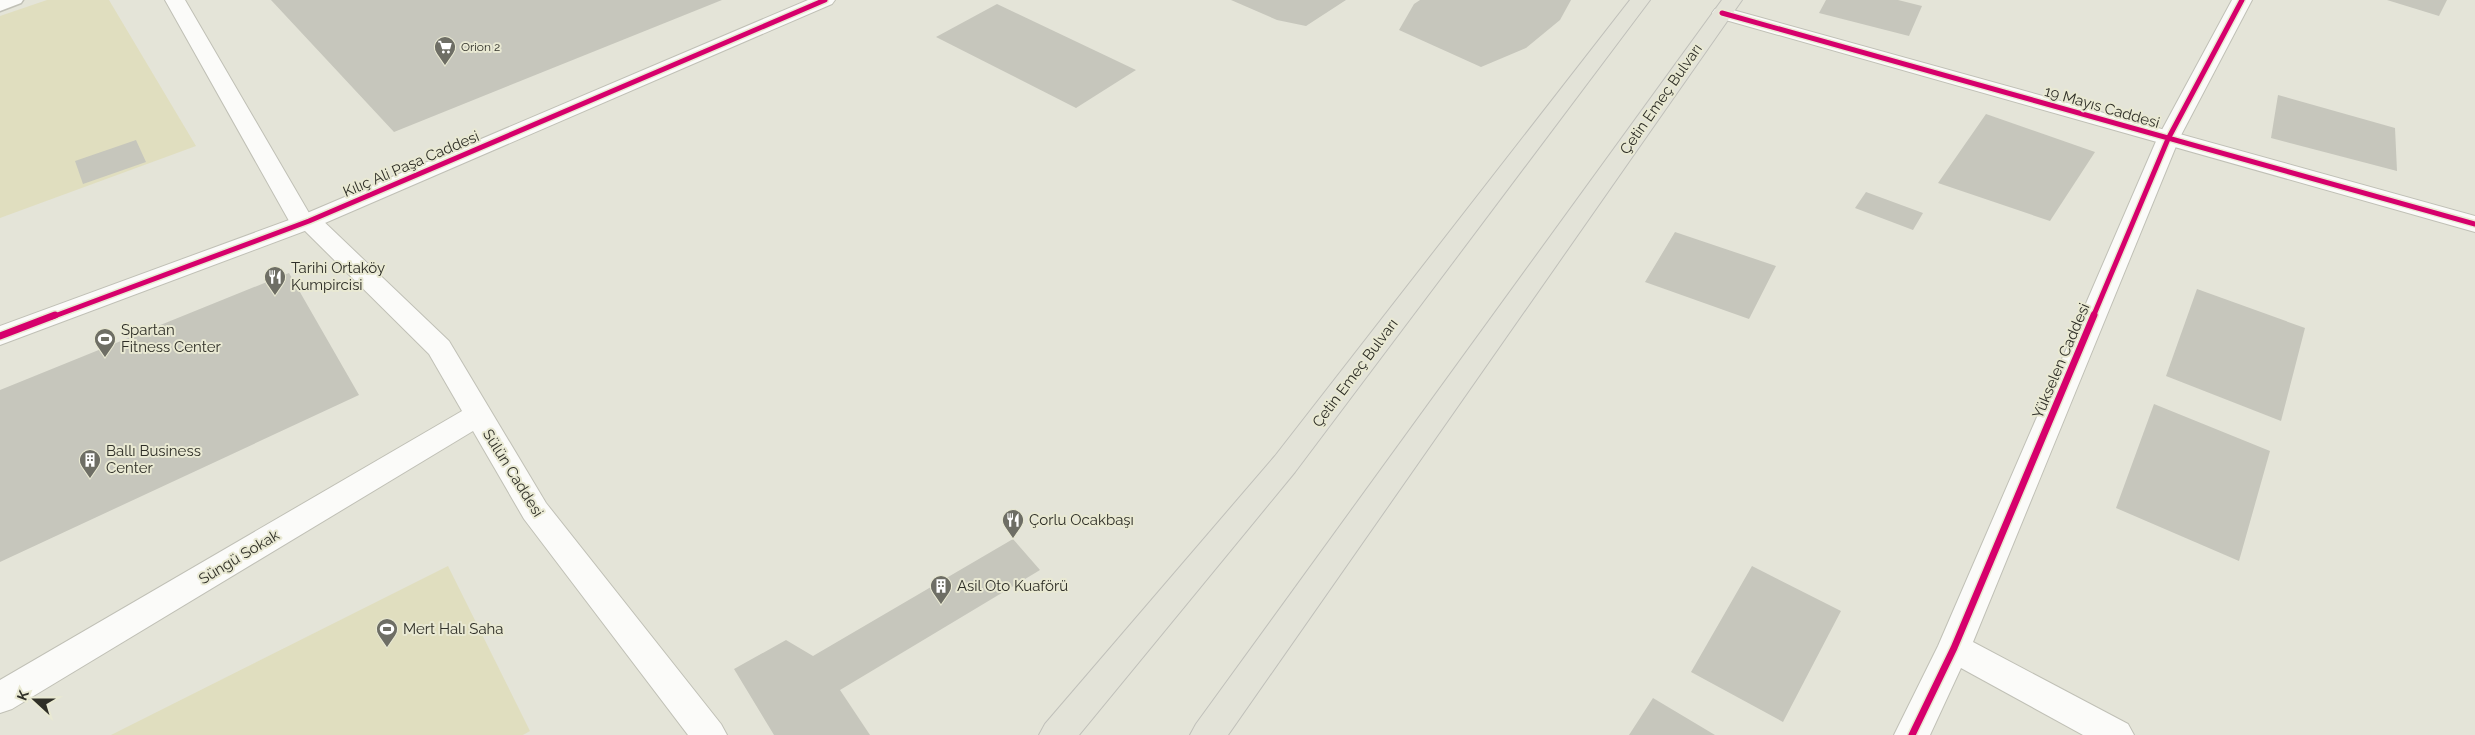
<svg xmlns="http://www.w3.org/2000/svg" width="2475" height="735" viewBox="0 0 2475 735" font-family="Raleway,sans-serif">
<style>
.green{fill:#e0debf}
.building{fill:#c6c6bc}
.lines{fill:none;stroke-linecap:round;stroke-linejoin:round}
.service-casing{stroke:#c0c0b6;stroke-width:3}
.minor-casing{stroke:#c0c0b6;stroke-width:2}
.tertiary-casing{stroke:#c0c0b6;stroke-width:2}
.primary-casing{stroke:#c0c0ba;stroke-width:2}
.service{fill:#fbfbf9;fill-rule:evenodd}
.minor{fill:#fbfbf9;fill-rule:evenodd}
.tertiary{fill:#fbfbf9;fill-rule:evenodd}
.primary{fill:#e3e3d8;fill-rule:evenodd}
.cycleway-far1-casing{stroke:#e9e9d3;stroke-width:8}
.cycleway-casing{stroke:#e9e9d3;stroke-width:10}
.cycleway-far1{stroke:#d6006c;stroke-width:5}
.cycleway{stroke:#d6006c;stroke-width:7}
.labels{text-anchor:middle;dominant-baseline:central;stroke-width:4;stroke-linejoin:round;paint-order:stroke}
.far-poi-label{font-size:12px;fill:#2f2f27;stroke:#e9e9d3;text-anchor:start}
.street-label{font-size:15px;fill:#2f2f27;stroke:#e9e9d3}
.poi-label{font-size:15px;fill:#2f2f27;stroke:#e9e9d3;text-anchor:start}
</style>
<rect width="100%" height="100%" fill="#e4e4d8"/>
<path class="green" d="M47,0H109L196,146L0,218V16Z
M448,566L530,731L523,735H111Z"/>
<path class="building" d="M271,0H722L394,132Z
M1231,0H1346L1306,26L1277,20Z
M1420,0H1571L1560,20L1526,48L1481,67L1399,30L1414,4Z
M1826,0H1898L1922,6L1909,36L1819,13Z
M2387,0H2447L2439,16Z
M997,4L1136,70L1076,108L936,37Z
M2278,95L2395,128L2397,171L2271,138Z
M1986,114L2095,152L2050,221L1938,183Z
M136,140L146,162L83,184L75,161Z
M1866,192L1923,213L1913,230L1855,208Z
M1675,232L1776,266L1749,319L1645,282Z
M289,273L359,395L0,562V390Z
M2197,289L2305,328L2281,421L2166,376Z
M2154,404L2270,451L2239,561L2116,508Z
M1013,539L1040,570L840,690L870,735H774L734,669L786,640L813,656Z
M1752,566L1841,611L1783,722L1691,672Z
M1653,698L1715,735H1629Z"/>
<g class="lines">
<g class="service-casing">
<path id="service" d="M0,0H23L21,3L0,11Z"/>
</g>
<g class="minor-casing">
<path id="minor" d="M165,0H185L309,213L318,216L449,341L546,503L721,724L727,735H688L524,519L473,431L12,709L0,713V680L462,411L429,354L304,230L293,228Z
M2232,0H2252L2179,139L1973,642L2128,724L2134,735H2083L1961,668L1930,735H1894L1938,646L2157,139Z"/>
</g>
<g class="tertiary-casing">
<path id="tertiary" d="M808,0H835L832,4L318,226L0,345V326L300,216Z
M1722,7L2475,216V232L1715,17L1712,13L1715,9Z"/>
</g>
<g class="primary-casing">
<path id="primary" d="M1630,0H1650L1295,472L1079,735H1039L1045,724L1275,456Z
M1722,0H1742L1228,735H1190L1196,724Z"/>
</g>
<use href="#service" class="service"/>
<use href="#minor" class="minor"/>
<use href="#tertiary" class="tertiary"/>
<use href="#primary" class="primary"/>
<g class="cycleway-far1-casing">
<path id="cycleway-far1" d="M1722,13L2475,224
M52,317L309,221L825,0
M2093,317L2168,139L2242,0"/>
</g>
<g class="cycleway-casing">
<path id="cycleway" d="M0,336L55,315
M1912,735L1954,648L2094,315"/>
</g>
<use href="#cycleway-far1" class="cycleway-far1"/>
<use href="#cycleway" class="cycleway"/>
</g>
<defs>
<g id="supermarket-pin" transform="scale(1.125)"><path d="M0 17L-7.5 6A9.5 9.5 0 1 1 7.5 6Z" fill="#6e6e65" stroke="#e9e9d3"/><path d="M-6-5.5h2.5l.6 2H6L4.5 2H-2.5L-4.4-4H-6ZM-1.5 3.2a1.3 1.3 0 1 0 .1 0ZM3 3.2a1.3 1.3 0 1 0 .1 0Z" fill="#fff"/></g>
<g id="restaurant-pin" transform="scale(1.125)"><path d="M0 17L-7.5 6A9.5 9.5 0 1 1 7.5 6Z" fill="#6e6e65" stroke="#e9e9d3"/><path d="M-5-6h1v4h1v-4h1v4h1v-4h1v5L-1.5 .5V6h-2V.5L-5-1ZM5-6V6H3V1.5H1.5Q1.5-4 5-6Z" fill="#fff"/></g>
<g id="stadium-pin" transform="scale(1.125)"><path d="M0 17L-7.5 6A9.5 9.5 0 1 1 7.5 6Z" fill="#6e6e65" stroke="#e9e9d3"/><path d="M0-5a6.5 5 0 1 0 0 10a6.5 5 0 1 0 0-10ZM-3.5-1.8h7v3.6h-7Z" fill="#fff"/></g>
<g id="building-pin" transform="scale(1.125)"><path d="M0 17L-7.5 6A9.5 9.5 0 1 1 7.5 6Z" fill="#6e6e65" stroke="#e9e9d3"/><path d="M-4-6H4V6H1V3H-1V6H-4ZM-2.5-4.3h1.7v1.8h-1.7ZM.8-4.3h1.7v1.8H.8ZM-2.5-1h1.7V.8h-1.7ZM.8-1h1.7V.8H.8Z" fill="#fff"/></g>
</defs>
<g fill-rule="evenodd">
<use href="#supermarket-pin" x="445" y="47"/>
<use href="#restaurant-pin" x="275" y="277"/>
<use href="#stadium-pin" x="105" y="339"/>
<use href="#building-pin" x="90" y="460"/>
<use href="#restaurant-pin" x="1013" y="520"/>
<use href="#building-pin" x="941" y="586"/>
<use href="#stadium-pin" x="387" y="629"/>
</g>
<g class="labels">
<g class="far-poi-label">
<text x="461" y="47">Orion 2</text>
</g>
<g class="street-label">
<text transform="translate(1661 99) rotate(-55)">Çetin Emeç Bulvarı</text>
<text transform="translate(2102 107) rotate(16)">19 Mayıs Caddesi</text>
<text transform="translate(411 164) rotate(-23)">Kılıç Ali Paşa Caddesi</text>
<text transform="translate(2061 361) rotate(-67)">Yükselen Caddesi</text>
<text transform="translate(1355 373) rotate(-53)">Çetin Emeç Bulvarı</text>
<text transform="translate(513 473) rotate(58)">Sülün Caddesi</text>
<text transform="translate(239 557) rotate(-31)">Süngü Sokak</text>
</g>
<g class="poi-label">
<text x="291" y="268">Tarihi Ortaköy<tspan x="291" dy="17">Kumpircisi</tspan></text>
<text x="121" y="330">Spartan<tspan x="121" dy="17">Fitness Center</tspan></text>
<text x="106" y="451">Ballı Business<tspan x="106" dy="17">Center</tspan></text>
<text x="1029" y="520">Çorlu Ocakbaşı</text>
<text x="957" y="586">Asil Oto Kuaförü</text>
<text x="403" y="629">Mert Halı Saha</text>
</g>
</g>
<g transform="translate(35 700) rotate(291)" stroke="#e9e9d3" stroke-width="4" paint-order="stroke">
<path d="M0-4L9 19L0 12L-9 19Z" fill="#2f2f27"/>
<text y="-8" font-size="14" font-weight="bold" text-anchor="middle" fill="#2f2f27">K</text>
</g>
</svg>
